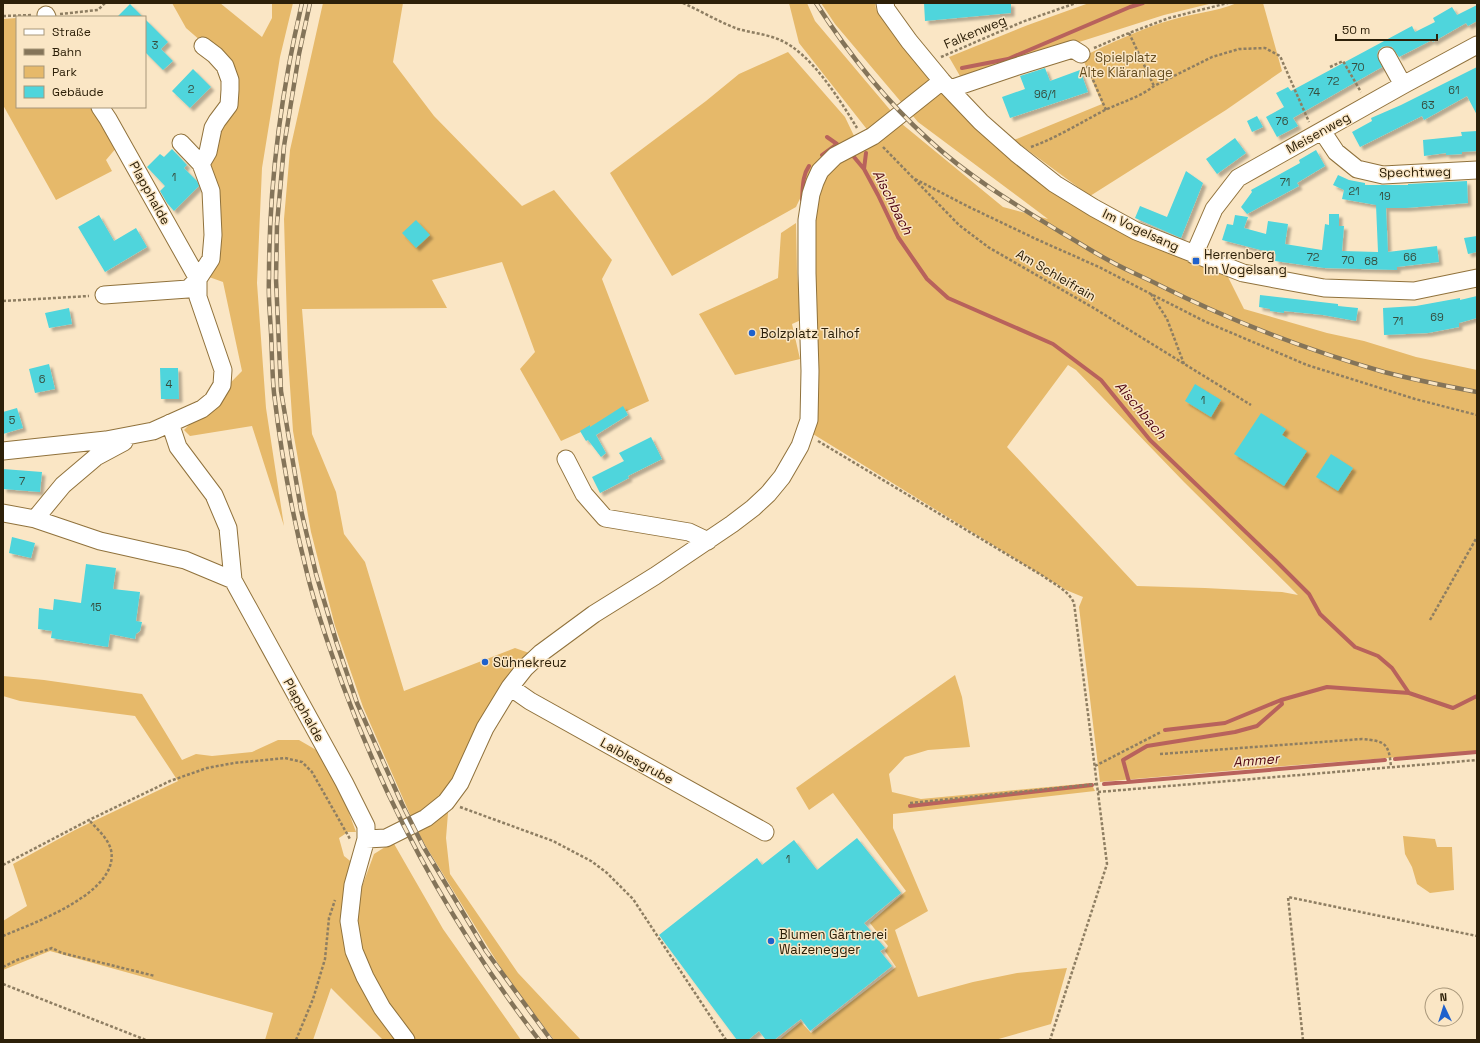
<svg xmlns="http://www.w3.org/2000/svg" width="1480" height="1043" viewBox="0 0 1480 1043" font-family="'Space Grotesk',sans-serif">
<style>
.green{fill:#e6b96a;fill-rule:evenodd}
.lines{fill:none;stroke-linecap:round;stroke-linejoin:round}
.stream{stroke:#b8625c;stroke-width:4}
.building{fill:#4fd5dc;filter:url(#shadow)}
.minor-casing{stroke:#90723c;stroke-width:19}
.path{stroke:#8e7e62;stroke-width:2.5;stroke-dasharray:3 2;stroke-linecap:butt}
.minor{stroke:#fff;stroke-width:17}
.rail-casing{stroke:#847459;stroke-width:4.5}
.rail{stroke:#fae6c5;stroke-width:3;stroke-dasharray:9;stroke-linecap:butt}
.poi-dot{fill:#1f61cc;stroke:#fae6c5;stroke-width:1.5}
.labels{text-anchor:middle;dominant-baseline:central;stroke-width:3;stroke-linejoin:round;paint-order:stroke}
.number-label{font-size:11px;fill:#364d3e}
.street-label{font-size:13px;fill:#2d2009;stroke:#fae6c5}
.park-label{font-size:13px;fill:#664e21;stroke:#fae6c5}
.poi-label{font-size:13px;fill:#2d2009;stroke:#fae6c5;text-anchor:start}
.water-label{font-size:14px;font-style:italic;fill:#510712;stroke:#fae6c5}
</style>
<defs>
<filter id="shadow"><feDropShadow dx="3.5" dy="3.5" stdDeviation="1" flood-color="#0004"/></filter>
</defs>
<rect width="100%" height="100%" fill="#fae6c5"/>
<path class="green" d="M172,3H220L262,37L272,18V3H293L280,57L262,168L257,283L266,408L284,526L252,426L190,436L184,430L242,371L223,282L209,277L218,205L210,164L233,69L186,28Z
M323,3H403L393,62L434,116L522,206L554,190L612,260L602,279L649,401L561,441L520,369L535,352L502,262L432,280L447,308L302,309L312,434L336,492L344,534L365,562L404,691L515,648L532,654L456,779L440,800L448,813L446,838L450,874L518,973L581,1040H554L510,983L419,835L363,707L335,626L311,532L293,431L288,357L284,219L290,150Z
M789,3H807L815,21L902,124L1003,207L1048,219L918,122L835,24L821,3H875L876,9L892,33L949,98L1139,240L1228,277L1244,309L1327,333L1364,341L1416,357L1477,370V751L1272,767L1100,782L1079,607L1083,597L1066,590L813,434L810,302L817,187L840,158L873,137L799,43ZM1068,365L1076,370L1184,482L1298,595L1282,592L1205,588L1137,586L1007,447Z
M1089,3H1213L1164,15L1076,43L960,76L949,57L1028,25Z
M1237,3H1263L1282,71L1226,110L1090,196L1014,140L1102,104L1082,57C1111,43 1140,29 1171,20C1193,13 1216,12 1237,3Z
M17,18V107H94L117,147L106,160L112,171L56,200L3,105V19Z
M788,52L845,117L855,138L823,159L818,161L796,207L672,276L610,173L706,101L739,74Z
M796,223L797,272L801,320L792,324L800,359L735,375L699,314L778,278L781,233Z
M955,675L962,697L970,747L928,750L905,757L889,774L892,792L921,799L1091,783L1095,791L893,814V828L928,911L895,930L918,997L973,982L1017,973L1067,968L1051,1024L995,1040H779L801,1022L811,1033L896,967L885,951L888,946L870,923L906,891L833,793L809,810L796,788Z
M3,676L44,680L142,694L182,760L196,754L212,756L252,752L278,740H299L318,751L339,786L356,832H348L339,838L344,856L354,864L358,976L369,1003L387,1030L396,1040H383L331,988L313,1040H265L273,1013L50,951L3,970V921L27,906L13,864L75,830L178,781L135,716L20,701L3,696Z
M1403,836L1435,839L1437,847H1452L1454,890L1430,893L1417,884L1412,867L1405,854Z
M393,842L443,929L521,1040H412L389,1010L358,942L357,900L374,854Z"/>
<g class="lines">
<path class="stream" d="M962,68L1008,59L1130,7L1143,3
M822,155L837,144L827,137
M854,157L864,169L878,195L898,237L927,279L948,298L1053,344L1101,380L1150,440L1276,561L1309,594L1320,614L1355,647L1378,656L1392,668L1409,693
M864,169L866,153
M802,200C803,188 802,176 809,166
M1165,730L1225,723L1281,700L1327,687L1409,693L1453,708L1477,696
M1395,759L1477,752
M1129,782L1123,760L1147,746L1235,732L1257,726L1282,704L1281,700
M1104,784L1385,760
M910,806L1092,785"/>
</g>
<path class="building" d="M924,3H1011V13L925,21Z
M130,4L143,17H117Z
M1477,5V21L1468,26L1466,23L1433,42L1432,40L1399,57L1392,47L1387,46L1382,47L1378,51L1377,55L1382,67L1293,118L1298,126L1277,137L1266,117L1284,107L1276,93L1288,87L1291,91L1412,26L1415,32L1435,22L1433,18L1452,7L1457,15Z
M145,19L168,42L161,49L173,61L163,70L145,52Z
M1477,67V115L1467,96L1424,120L1422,116L1360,147L1352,132L1372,121L1371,118L1401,105Z
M1045,68L1050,81L1080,70L1088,92L1010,118L1002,97L1025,89L1020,76Z
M193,69L211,87L190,108L172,91Z
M1257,116L1263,127L1252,132L1247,121Z
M1477,131V151L1462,152V154L1446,155V153L1424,156L1423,140L1462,136L1461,132Z
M1235,138L1246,153L1217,174L1206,159Z
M172,149L187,165L184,168L197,181L199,186L174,211L167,203L160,191L165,186L147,167L160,154L164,157Z
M1316,150L1325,166L1297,183L1299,186L1247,214L1241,207L1252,192L1251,190L1300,163L1299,160Z
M1186,171L1203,183L1181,238L1135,218L1140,206L1167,217Z
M1338,175L1349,180L1365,183V185H1408V184L1467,181L1468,203L1406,208H1386L1388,252L1437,246L1439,262L1397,267V270L1324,268L1275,261L1276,254L1222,240L1227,224L1233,225L1235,215L1248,217L1244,228L1266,234L1268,221L1288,224L1285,244L1322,250L1325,224L1329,225V214H1339V226H1344L1342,251L1378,252L1376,205L1342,199L1344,190L1333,185Z
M99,215L114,241L136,228L147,247L105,272L78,227Z
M416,220L430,235L416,248L402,233Z
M1477,236V252L1468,254L1464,238Z
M1260,295L1338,304V306L1358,308L1356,321L1323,315L1284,311V313L1270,311V309L1259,307Z
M1477,296V318L1459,323V327L1428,333L1384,335L1383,308L1416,306L1460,298V300Z
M69,308L72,324L49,328L45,313Z
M49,364L55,389L35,393L29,369Z
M160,368H178L179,399H161Z
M1195,384L1221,400L1211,417L1185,401Z
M623,406L628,415L596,435L606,453L601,457L588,440L586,441L580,431L590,425V427Z
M17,408L23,428L3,434V412Z
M1261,413L1286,429L1282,435L1307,451L1284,486L1234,454Z
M651,437L662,459L628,476L629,478L600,493L592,477L624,461L619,453Z
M1331,454L1353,468L1338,491L1316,477Z
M3,469L42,472L40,492L3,489Z
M12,537L35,543L31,558L9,553Z
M86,564L116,568L113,589L140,592L136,621L142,622L140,631L136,634L135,639L110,634L108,647L51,638L52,631L38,629L39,608L53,610L54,599L81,603Z
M857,838L901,893L864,923L885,948L880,951L892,966L810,1031L801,1019L774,1040H766L759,1031L748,1040H737L659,935L757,858L762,865L794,840L817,870Z"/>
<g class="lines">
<g class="minor-casing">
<path id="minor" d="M885,3L886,9L909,41L942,81L981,122L1016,153L1055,184L1094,208L1136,231L1243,273L1324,288L1414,291L1477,278
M46,15L47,17
M1387,56L1403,85
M950,89L1015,67L1073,49L1081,54
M1322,131L1336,152L1357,169L1383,175L1477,170
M201,164L208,152L213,128L217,121L229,105L230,90V80L225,66L215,55L203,46
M1194,255L1214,209L1238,178L1403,85L1477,45
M104,295L188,289L198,279L211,259L213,235L211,191L201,164L181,143
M170,423L178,447L214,495L228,528L233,580L344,782L366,826V839L353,885L349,921L354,951L365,977L382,1008L406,1040
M3,451L106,440L153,431L202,409L213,400L222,385L223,370L198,297V279L108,119L100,107
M566,459L584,494L605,518L689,532L708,541
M3,513L35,519L100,541L185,560L233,580
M35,519L63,485L96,457L124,442
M510,687L530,701L765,832
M366,839L386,838L426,818L446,802L460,783L485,728L510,687L525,668L541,653L594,614L655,576L732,524L753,508L768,494L782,477L800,446L809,420L810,371L807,273V220L811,194L815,182L820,171L835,156L873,136L942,81"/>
</g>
<path class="path" d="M683,3C701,11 719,22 738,29C752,33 767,34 780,40C811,53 840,100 857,128
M60,14L98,10L105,3
M3,16L32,15
M1129,33L1154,86
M1094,48L1129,33L1169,18L1228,3
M941,57L1022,22L1076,3
M1087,66L1106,110
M1330,67L1343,61L1361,92
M883,147L959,225L988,247L1092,307L1251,405
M1031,147C1058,137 1080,123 1105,110C1122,102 1140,97 1154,86L1212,57L1239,49L1265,48L1280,56L1309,122
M915,179L969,207L1036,239L1099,267L1151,294
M3,301L89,296
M1184,364L1167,319L1151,294L1206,322L1307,365L1415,399L1477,415
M818,441L1043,576C1054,584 1068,590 1074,603L1107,864L1050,1040
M1430,620L1477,537
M1160,754L1362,739C1385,741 1389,743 1391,767
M1095,766L1161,732
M1098,792L1477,760
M910,803L1097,784
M460,807L553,841L591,861L607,873L633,899L726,1040
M3,865L89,820L170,781L207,768L234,763L285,758L302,762L312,772L350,839
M3,936C33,923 120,893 111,850C108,838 97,829 89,820
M3,967L17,960L52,948L62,953L155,976
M3,984L146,1040
M296,1040L313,999L325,959L329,918L335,900
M1303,1040L1288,897L1477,936"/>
<use href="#minor" class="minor"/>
<g class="rail-casing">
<path id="rail" d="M302,3C281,92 269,185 269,277C268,295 270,314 271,332C272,352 272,373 274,393C281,453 292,514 307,573C316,610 329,647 342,683C389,812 456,932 539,1040
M310,3L299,54L284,146L277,224L276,279L281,391L301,510L316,574L337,644L357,703L402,804L423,846L486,951L551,1040
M816,3C848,53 885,100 929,140C969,177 1016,205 1062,233C1078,242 1093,252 1110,261C1126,270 1143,277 1159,285C1231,321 1307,350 1384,372C1415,380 1446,386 1477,392"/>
</g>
<use href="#rail" class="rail"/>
</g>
<g class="poi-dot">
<rect x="1192" y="257" width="8" height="8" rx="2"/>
<circle cx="752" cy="333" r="4"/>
<circle cx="485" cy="662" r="4"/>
<circle cx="771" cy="941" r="4"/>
</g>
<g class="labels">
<g class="number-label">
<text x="155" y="45">3</text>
<text x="1358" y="67">70</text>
<text x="1333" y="81">72</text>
<text x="191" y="89">2</text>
<text x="1454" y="90">61</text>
<text x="1314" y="92">74</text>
<text x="1045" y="94">96/1</text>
<text x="1428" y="105">63</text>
<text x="1282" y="121">76</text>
<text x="174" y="177">1</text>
<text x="1285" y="182">71</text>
<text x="1354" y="191">21</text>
<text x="1385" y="196">19</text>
<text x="1313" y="257">72</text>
<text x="1410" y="257">66</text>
<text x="1348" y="260">70</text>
<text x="1371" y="261">68</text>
<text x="1437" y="317">69</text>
<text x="1398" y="321">71</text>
<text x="42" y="379">6</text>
<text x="169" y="384">4</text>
<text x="1203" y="400">1</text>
<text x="12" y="420">5</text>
<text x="22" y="481">7</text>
<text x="96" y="607">15</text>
<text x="788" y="859">1</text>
</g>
<g class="street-label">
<text transform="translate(975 32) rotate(-23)">Falkenweg</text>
<text transform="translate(1318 133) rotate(-29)">Meisenweg</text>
<text transform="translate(1415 172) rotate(-1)">Spechtweg</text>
<text transform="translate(150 193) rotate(61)">Plapphalde</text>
<text transform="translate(1141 230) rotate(25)">Im Vogelsang</text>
<text transform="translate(1056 275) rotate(30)">Am Schleifrain</text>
<text transform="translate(304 710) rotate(61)">Plapphalde</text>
<text transform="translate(637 761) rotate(29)">Laiblesgrube</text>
</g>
<g class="park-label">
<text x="1126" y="57">Spielplatz<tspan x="1126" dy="15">Alte Kläranlage</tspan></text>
</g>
<g class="poi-label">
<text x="1204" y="254">Herrenberg<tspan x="1204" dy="15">Im Vogelsang</tspan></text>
<text x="760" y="333">Bolzplatz Talhof</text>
<text x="493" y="662">Sühnekreuz</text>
<text x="779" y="934">Blumen Gärtnerei<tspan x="779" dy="15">Waizenegger</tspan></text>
</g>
<g class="water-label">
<text transform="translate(893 202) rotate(63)">Aischbach</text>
<text transform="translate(1141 410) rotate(50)">Aischbach</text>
<text transform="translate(1256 760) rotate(-5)">Ammer</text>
</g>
</g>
<rect width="1480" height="1043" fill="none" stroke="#2d2009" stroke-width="8"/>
<rect x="16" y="16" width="130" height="92" fill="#fae6c5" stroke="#a8977a"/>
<rect x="24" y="29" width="20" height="6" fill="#ffffff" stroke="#a8977a"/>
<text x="52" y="36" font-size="12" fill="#2d2009">Straße</text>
<rect x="24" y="49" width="20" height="6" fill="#847459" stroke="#a8977a"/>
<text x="52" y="56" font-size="12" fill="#2d2009">Bahn</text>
<rect x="24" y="66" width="20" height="12" fill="#e6b96a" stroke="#a8977a"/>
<text x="52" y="76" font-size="12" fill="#2d2009">Park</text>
<rect x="24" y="86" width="20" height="12" fill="#4fd5dc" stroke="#a8977a"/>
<text x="52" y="96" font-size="12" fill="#2d2009">Gebäude</text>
<g transform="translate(1444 1007) rotate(356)"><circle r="19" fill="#fae6c5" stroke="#a8977a"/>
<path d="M0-3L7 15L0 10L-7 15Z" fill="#1f61cc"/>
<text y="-6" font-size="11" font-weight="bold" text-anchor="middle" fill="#2d2009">N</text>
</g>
<path d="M1336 34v6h101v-6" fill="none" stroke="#2d2009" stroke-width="2"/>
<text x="1342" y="34" font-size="12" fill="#2d2009" stroke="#fae6c5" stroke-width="3" paint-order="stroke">50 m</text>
</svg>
